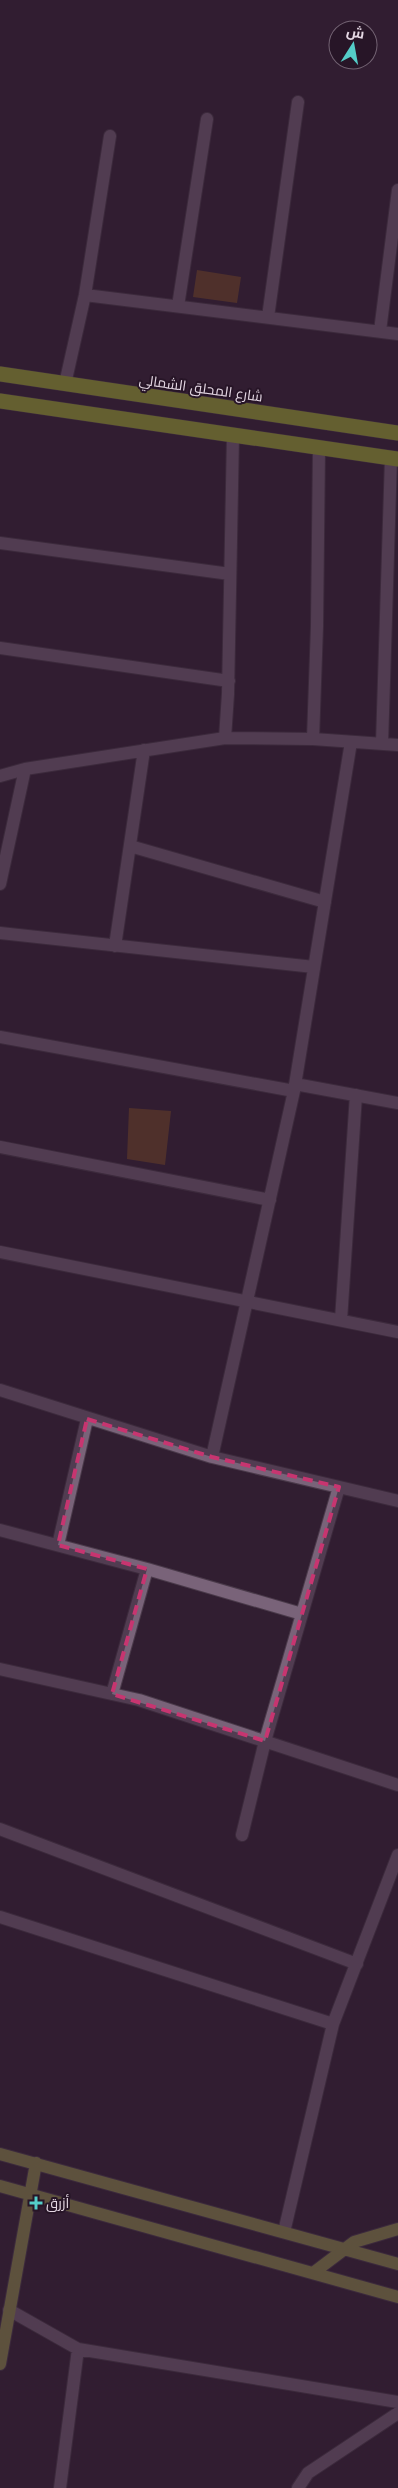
<svg xmlns="http://www.w3.org/2000/svg" width="398" height="2488" viewBox="0 0 398 2488" font-family="Helvetica,Cairo,sans-serif">
<style>
.building{fill:#734825}
.lines{fill:none;stroke-linecap:round;stroke-linejoin:round}
.minor-casing{stroke:#4a3a4a;stroke-width:14}
.major-casing{stroke:#4a3a4a;stroke-width:14}
.highway-casing{stroke:#4a3a4a;stroke-width:16}
.minor{stroke:#796379;stroke-width:12}
.major{stroke:#92914d;stroke-width:12}
.highway{stroke:#a2af2f;stroke-width:15}
.marked{fill:none;stroke:#c73570;stroke-width:4;stroke-dasharray:10 6;stroke-linejoin:round}
.poi-dot{fill:#54cdc8;stroke:#271527;stroke-width:2}
.labels{text-anchor:middle;dominant-baseline:central;stroke-width:4;stroke-linejoin:round;paint-order:stroke}
.street-label{font-size:14px;fill:#e5d8e4;stroke:#271527}
.poi-label{font-size:14px;fill:#e5d8e4;stroke:#271527;text-anchor:start}
</style>
<rect width="100%" height="100%" fill="#311e31"/>
<path class="building" d="M197,270L241,277L237,303L193,297Z
M129,1108L171,1111L165,1165L127,1159Z"/>
<g class="lines">
<g class="minor-casing">
<path id="minor" d="M85,295L398,334
M178,306L207,119
M268,317L298,102
M380,331L398,190
M65,384L85,295L110,136
M0,543L230,574
M0,648L229,681
M225,738L228,694L233,435
M313,739L317,626L319,448
M382,744L391,458
M0,776L25,769L225,738L313,739L398,745
M130,846L325,902
M0,884L25,769
M0,933L314,967
M115,946L144,750
M0,1037L294,1091
M295,1084L398,1103
M0,1147L270,1200
M0,1252L398,1332
M341,1320L356,1095
M0,1390L212,1457L398,1501
M212,1457L294,1091L351,742
M0,1530L147,1569L112,1694
M58,1545L87,1419
M147,1569L302,1614
M0,1669L139,1700L398,1785
M0,1829L357,1964
M242,1835L265,1741L339,1487
M0,1917L333,2024
M284,2232L333,2024L398,1855
M9,2310L78,2349L398,2402
M60,2488L78,2349
M298,2488L308,2473L398,2413"/>
</g>
<g class="major-casing">
<path id="major" d="M0,2154L398,2264
M0,2186L398,2297
M313,2273L354,2242L398,2229
M0,2364L36,2163"/>
</g>
<g class="highway-casing">
<path id="highway" d="M0,374L398,433
M0,401L398,459"/>
</g>
<use href="#minor" class="minor"/>
<use href="#major" class="major"/>
<use href="#highway" class="highway"/>
</g>
<path d="M0 0H398V2488H0ZM87,1419L212,1457L339,1487L265,1741L112,1694L147,1569L58,1545Z" fill="#311e31" fill-opacity=".55" fill-rule="evenodd"/>
<path class="marked" d="M87,1419L212,1457L339,1487L265,1741L112,1694L147,1569L58,1545Z"/>
<path class="poi-dot" d="M33.5 2195.5h5v5h5v5h-5v5h-5v-5h-5v-5h5z"/>
<g class="labels">
<g class="street-label">
<text transform="translate(201 388) rotate(8)">شارع المحلق الشمالي</text>
</g>
<g class="poi-label">
<text x="46" y="2203">أزرق</text>
</g>
</g>
<g transform="translate(353 45) rotate(11)"><circle r="24" fill="#271527" stroke="#736373"/>
<path d="M0-4L9 19L0 12L-9 19Z" fill="#54cdc8"/>
<text y="-8" font-size="14" font-weight="bold" text-anchor="middle" fill="#e5d8e4">ش</text>
</g>
</svg>
